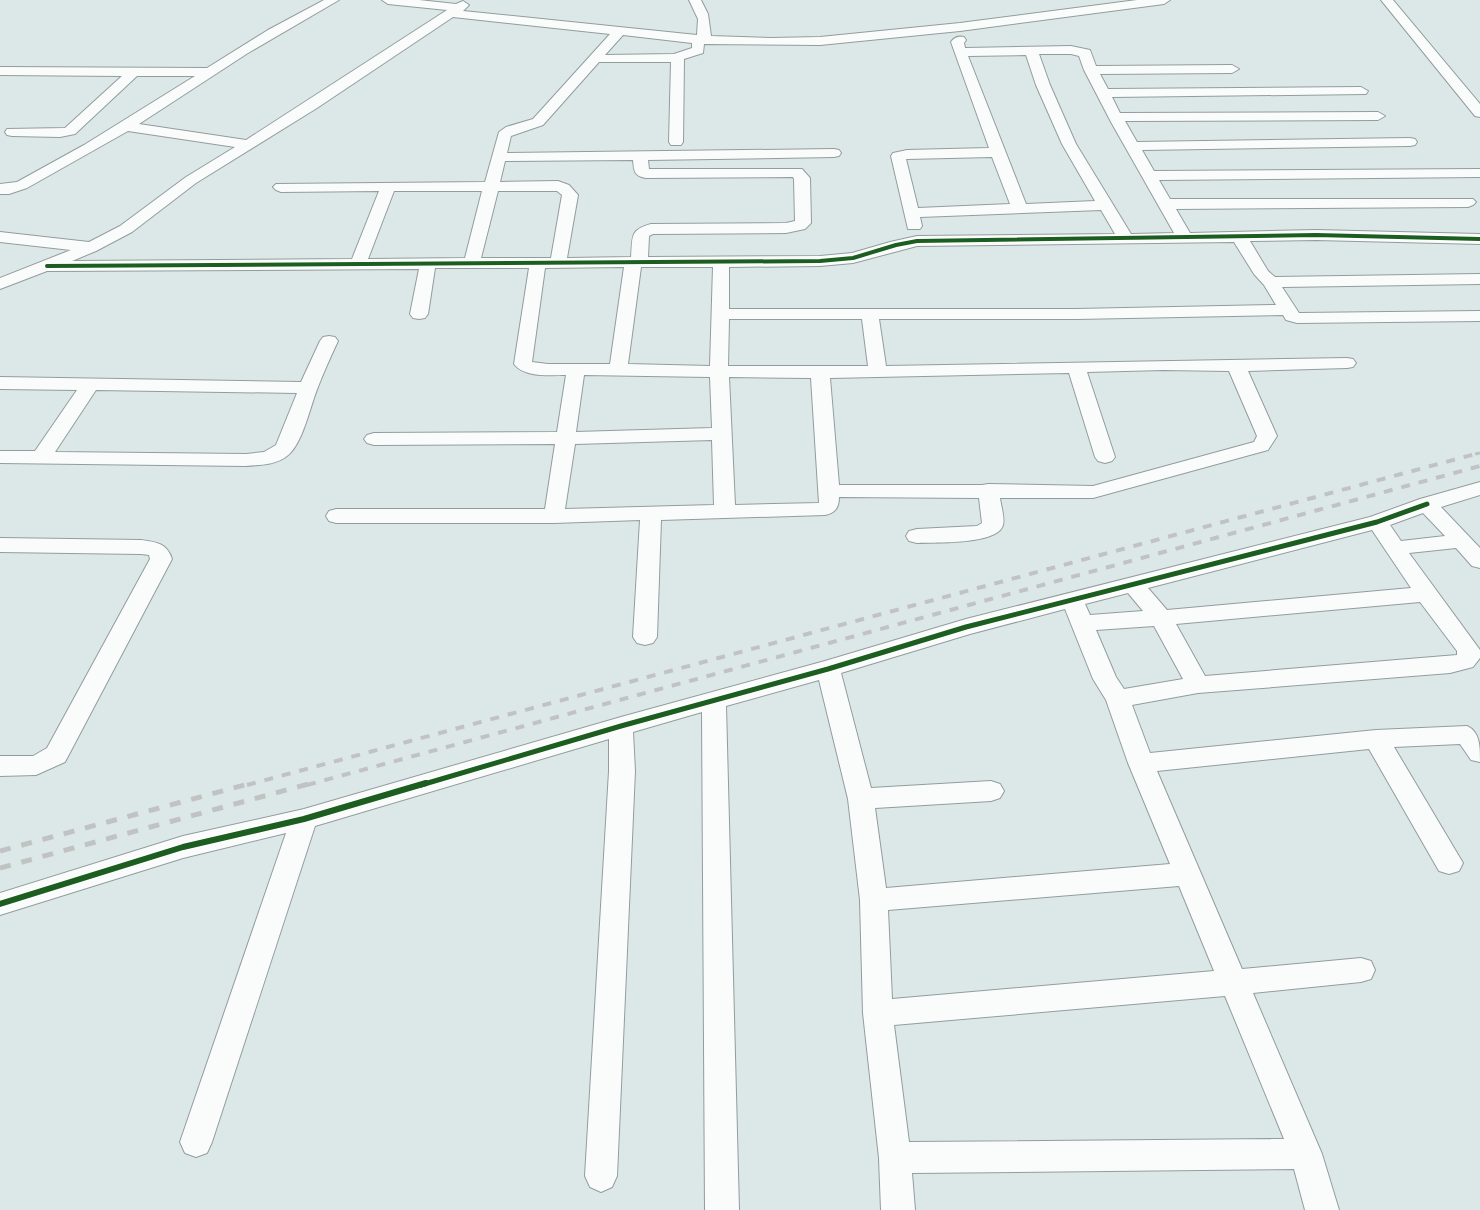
<svg xmlns="http://www.w3.org/2000/svg" width="1480" height="1210" viewBox="0 0 1480 1210" font-family="Barlow,sans-serif">
<style>
.lines{fill:none;stroke-linecap:round;stroke-linejoin:round}
.minor-casing{stroke:#939c9c;stroke-width:2}
.minor{fill:#fafcfc;fill-rule:evenodd}
.rail-far2{stroke:#c1c3c3;stroke-width:3;stroke-dasharray:7 7;stroke-linecap:butt}
.rail-far1{stroke:#c1c3c3;stroke-width:4;stroke-dasharray:9 9;stroke-linecap:butt}
.rail{stroke:#c1c3c3;stroke-width:5;stroke-dasharray:11 11;stroke-linecap:butt}
.cycleway-far2-casing{stroke:#fff;stroke-width:6}
.cycleway-far1-casing{stroke:#fff;stroke-width:8}
.cycleway-casing{stroke:#fff;stroke-width:9}
.cycleway-far2{stroke:#1b5e20;stroke-width:4}
.cycleway-far1{stroke:#1b5e20;stroke-width:5}
.cycleway{stroke:#1b5e20;stroke-width:6}
</style>
<rect width="100%" height="100%" fill="#dce8e8"/>
<g class="lines">
<g class="minor-casing">
<path id="minor" d="M324,0H339L248,53L139,124L246,140L447,10L388,4L382,0H419L456,4L463,1L469,5L463,11L697,35L698,19L689,0H701L708,14L711,36L771,38L820,37L960,23L1137,0H1170L1164,4L960,31L820,45L704,44L703,53L684,59L683,142L681,145H671L669,142L671,62H599L543,125L511,136L507,153L834,149L839,150L841,153L839,156L834,157L648,160L649,169H802L810,178L811,223L805,229L786,233L653,234L649,236L648,257L820,256L852,253L890,242L917,236L1115,234L1101,210L920,217L922,226L920,229H908L891,156L893,153L907,150L989,148L951,42C954,37 959,36 964,37L966,40L964,43L965,48L1071,46L1090,50L1096,66L1232,65L1239,69L1232,73L1100,74L1108,89L1361,87L1368,91L1366,94L1112,97L1120,113L1378,112L1385,116L1378,120L1125,121L1137,142L1410,138L1415,139L1417,142L1415,145L1410,146L1142,150L1154,171L1480,169V177L1159,180L1170,199H1473L1476,202L1473,205L1468,207L1176,209L1190,233L1316,230L1480,234V244L1316,240L1250,241L1268,271L1275,277L1480,274V284L1282,287L1299,313L1480,311V321L1297,323L1286,320L1283,315L1076,319H879L886,366L1347,358L1353,359L1356,363L1353,367L1347,368L1248,371L1277,436L1268,450L1093,498H1000C1001,506 1005,518 1003,525C998,545 935,542 917,543L909,541L906,536L909,531L917,529L977,526L982,523L979,498L839,497C839,508 835,513 825,515L661,520L657,637L653,643L645,645L637,643L633,637L640,520L554,523H336L329,521L326,516L329,511L336,509H545L555,444L374,445L367,443L364,439L367,435L374,433L557,432L566,375C551,375 524,378 514,364L529,268H435L428,314L425,318L419,319L413,318L410,314L419,269L47,271L0,289V278L71,250L0,242V232L89,242L120,226L186,177L235,147L128,131L27,188L9,194H0V184L17,182L84,145L195,76H137L75,134L60,137L12,136L7,135L5,132L7,129L65,128L122,76L0,75V67L207,68L268,30ZM453,17L610,34L533,119L506,127L499,132L485,182L276,184L273,187L276,190L281,192L379,191L352,259L72,261L96,251L132,232L196,183L317,108ZM623,35L692,43V48L674,54L605,55ZM1039,54H1071L1079,56L1084,70L1111,122L1174,233L1131,234L1076,144L1050,85ZM1026,55L1036,85L1062,144L1095,201L1026,204L968,56ZM992,157L1010,204L918,208L906,159ZM633,160C634,171 634,176 646,178L793,177L794,179L795,221L786,223L651,224C629,230 633,237 631,257L567,258L578,195L569,185L558,181L500,182L505,161ZM394,191H482L465,258L368,259ZM498,191H557L562,195L551,258H481ZM1234,242L1254,274L1264,285L1276,305L1076,309H729V267L820,266L853,263L917,246ZM624,267L610,364H548L532,362L545,268ZM641,267H713L710,366L628,364ZM729,319H862L868,366H728ZM1163,370L1229,371L1257,436L1254,442L1093,486L988,484L982,485H839L830,378L1069,373L1095,457L1098,461L1105,463L1112,461L1115,457L1087,372ZM584,375L710,377L712,428L576,432ZM729,377L811,378L819,503L735,505ZM712,440L714,505L565,509L575,444Z
M1381,0H1393L1480,104V117L1475,116Z
M329,336L335,337L338,341C331,356 324,371 318,387C310,406 303,444 287,456C276,465 259,465 246,466L0,463V451H35L77,390L0,389V377L301,382L320,341L323,337ZM96,390L297,393L276,445L264,452L246,454L55,452Z
M1480,482V495L1441,507L1480,548V568L1472,566L1456,548L1409,553L1480,650V658L1473,667L1450,673L1198,693L1132,705L1150,753L1376,730L1467,726C1480,732 1480,746 1480,762L1471,760L1460,744L1394,747L1463,863L1459,871L1449,874L1439,871L1369,749L1157,771L1242,969L1361,958L1371,961L1375,970L1371,979L1361,982L1253,993L1322,1154L1339,1210H1305L1294,1169L912,1173L915,1210H881L879,1158L863,1013L860,900L848,799L819,680L726,706L739,1210H705L702,712L633,732L635,771L617,1176L612,1187L601,1192L590,1187L585,1176L609,771V739L315,826L212,1142L207,1153L196,1157L185,1153L180,1142L286,833L183,858L0,915V893L183,836L304,809L621,717L825,661L966,619L1370,517L1420,499ZM1423,513L1445,536L1401,541L1390,525ZM1372,530L1411,588L1167,610L1148,588ZM1128,593L1143,611L1090,615L1085,604ZM1420,602L1457,651V655L1205,676L1176,624ZM1065,609L1093,679L1106,700L1128,763L1170,864L886,888L875,808L991,801L1000,798L1004,791L1000,784L991,781L871,788L841,673L970,634ZM1154,626L1183,679L1124,689L1116,677L1096,630ZM1179,886L1214,971L892,999L888,910ZM1225,996L1284,1139L909,1142L894,1025Z
M0,538L141,540C156,542 167,543 172,559L65,762L36,775L0,776V756H33L47,748L150,559L149,555L141,554L0,552Z"/>
</g>
<use href="#minor" class="minor"/>
<path class="rail-far2" d="M1475,454L1480,453"/>
<path class="rail-far1" d="M247,785L1479,453
M307,785L1480,466"/>
<path class="rail" d="M0,851L252,783
M0,868L312,783"/>
<g class="cycleway-far2-casing">
<path id="cycleway-far2" d="M47,266L820,261L853,258L896,245L917,241L1316,235L1480,239"/>
</g>
<g class="cycleway-far1-casing">
<path id="cycleway-far1" d="M421,785L621,726L828,669L966,627L1377,522L1427,504"/>
</g>
<g class="cycleway-casing">
<path id="cycleway" d="M0,904L183,847L304,819L426,783"/>
</g>
<use href="#cycleway-far2" class="cycleway-far2"/>
<use href="#cycleway-far1" class="cycleway-far1"/>
<use href="#cycleway" class="cycleway"/>
</g>
</svg>
